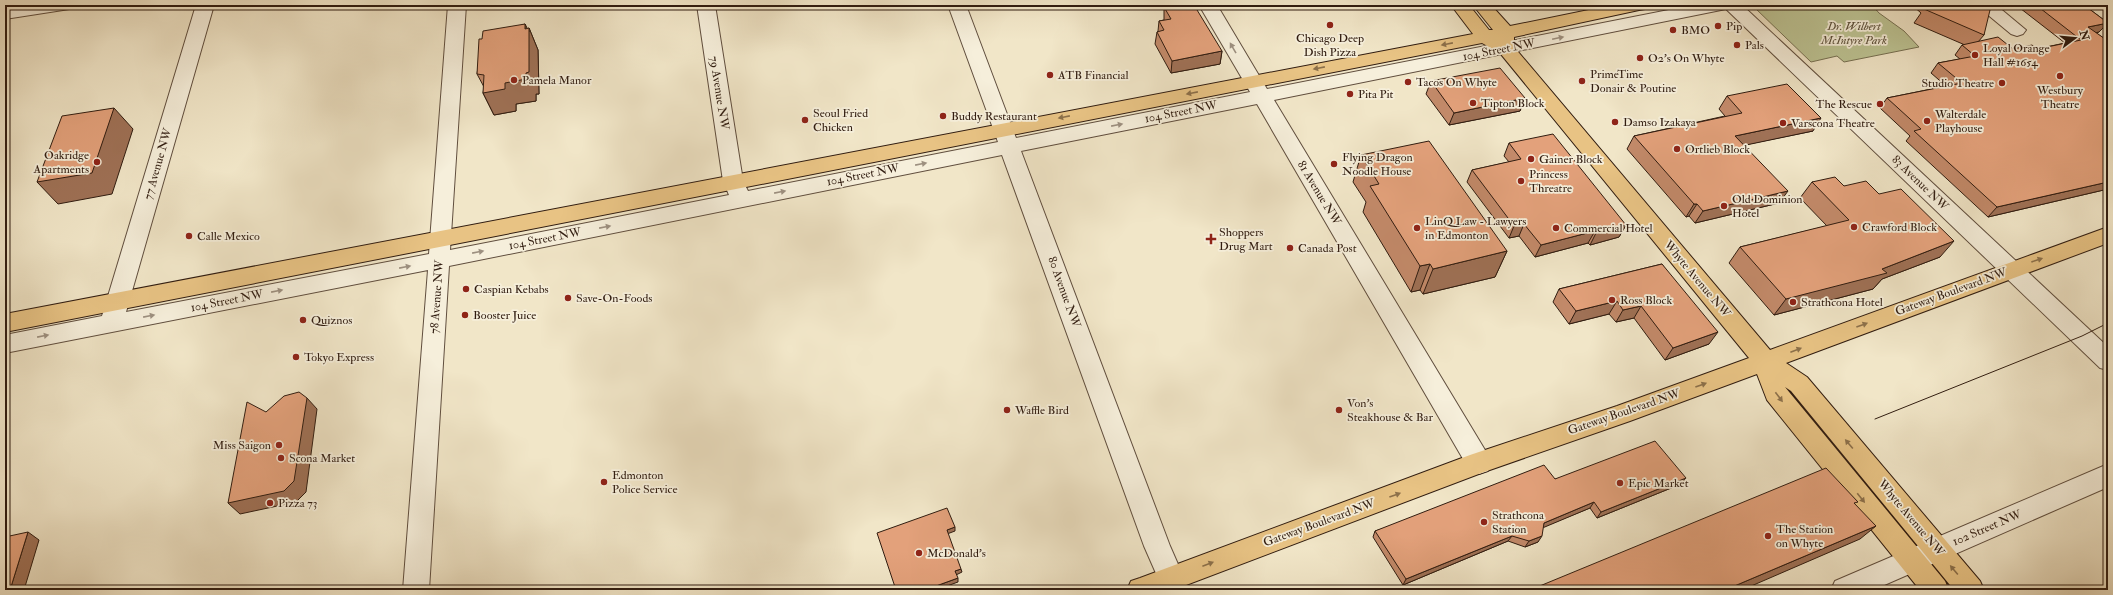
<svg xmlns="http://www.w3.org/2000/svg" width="2113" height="595" viewBox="0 0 2113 595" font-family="'IM FELL Double Pica',serif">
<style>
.green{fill:#bdc494;stroke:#767052}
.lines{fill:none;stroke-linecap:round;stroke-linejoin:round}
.minor-casing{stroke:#604e3e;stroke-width:2}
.major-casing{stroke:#301c10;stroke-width:2}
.minor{fill:#f6efdb;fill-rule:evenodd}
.major{fill:#e8c384;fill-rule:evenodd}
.tram{stroke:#301c10;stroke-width:1}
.wall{fill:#c38a6a;stroke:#301c10}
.shaded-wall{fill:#9f7156;stroke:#301c10}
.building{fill:#e3a17b;stroke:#301c10}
.oneway{fill:#9d9080}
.oneway2{fill:#8c704a}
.poi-dot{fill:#8f2418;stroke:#f6efdb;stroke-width:1.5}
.labels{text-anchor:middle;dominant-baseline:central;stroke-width:3.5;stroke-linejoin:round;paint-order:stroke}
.poi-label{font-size:12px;fill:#301c10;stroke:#f6efdb;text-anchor:start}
.park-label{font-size:12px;font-style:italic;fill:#5a4e38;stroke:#f6efdb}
.street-label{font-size:12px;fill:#301c10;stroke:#f6efdb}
</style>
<rect width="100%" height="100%" fill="#f1e6c8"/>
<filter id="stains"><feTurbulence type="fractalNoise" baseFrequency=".005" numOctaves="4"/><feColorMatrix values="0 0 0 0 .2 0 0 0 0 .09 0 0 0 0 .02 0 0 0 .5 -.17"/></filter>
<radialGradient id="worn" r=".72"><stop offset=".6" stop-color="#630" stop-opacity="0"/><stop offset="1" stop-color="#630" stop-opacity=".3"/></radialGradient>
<path class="green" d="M1774,5H1872L1879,13L1904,31L1919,47L1844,62L1837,56L1811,62L1756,9Z"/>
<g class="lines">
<g class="minor-casing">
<path id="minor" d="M28,5H72L69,9L63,10L5,19V9Z
M196,5H214L126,312L429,254L448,5H466L450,250L729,195L723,181L697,5H715L743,181L748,191L998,142L948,5H966L1016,138L1250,92L1199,5H1217L1267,89L1694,5H1742L2108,347V370L2100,368L1726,9L1274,100L1488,455L1491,463L1488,471L1479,474L1470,471L1257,104L1021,151L1170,546L1184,578L1180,587L1172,590L1162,587L1144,546L1002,155L449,266L429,590H403L428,270L5,353V335L102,316Z
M1976,5H1996L2026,30L2023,34L2017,36L2011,34Z
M2108,464V487L1873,590H1831L1835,581Z"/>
</g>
<g class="major-casing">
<path id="major" d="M1451,5H1469L1489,30H1493L1473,5H1491L1510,26L1613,5H1648L1645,9L1639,10L1514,37V47L1770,350L2108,227V243L1786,363L1807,377L1980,581L1984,590H1954L1791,391L1785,387L1945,581L1949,590H1920L1767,400L1757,374L1630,421L1484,472L1173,590H1127L1131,581L1140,578L1470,455L1617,406L1749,358L1500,53L1482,43L5,332V314L1473,34Z"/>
</g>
<use href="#minor" class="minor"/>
<use href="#major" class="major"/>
<path class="tram" d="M1875,419L2082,336L2108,323"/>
</g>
<path class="wall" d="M1912,5H1983L1984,35L1978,42L2013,49H2037L2065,43L2016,5H2084L2108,23L2099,32L2096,33L2108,41V189L1988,217L1906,141L1910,136L1880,108L1887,98L1946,86L1931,73L1938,63L1960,59L1955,55L1962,45H1965L1914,23L1921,13Z
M1164,7L1222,51L1220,64L1171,73L1155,44L1157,32L1158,31L1159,21L1164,20Z
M525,24L527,29L529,28L538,50L539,94H536V101L516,104V111L494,115L483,93L484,87L477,74L482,39Z
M1431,81L1525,98L1520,111L1449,125L1426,94Z
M1727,96L1813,131L1744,145L1779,203L1695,223L1689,216L1686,217L1627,149L1634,136L1725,116L1719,109Z
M1509,143L1626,225L1619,237L1590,245L1588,243L1535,257L1519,236L1509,238L1467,182L1472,170L1509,162L1504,156Z
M1361,155L1507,251L1495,277L1423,294L1420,290L1411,292L1363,212L1366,202L1353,182Z
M1812,182L1844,186L1940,257L1882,279L1873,289L1774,315L1729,263L1740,247L1827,226L1800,198Z
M1662,264L1709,344L1665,360L1634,318L1616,322L1609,314L1569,324L1553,302L1559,289Z
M1555,479L1681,484L1597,518L1590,508L1543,527L1538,542L1525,547L1508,541L1403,585L1373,537L1375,531Z"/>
<path class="shaded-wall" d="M2108,23L2099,32L2080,36L2088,27Z
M525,24L529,32V28L538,50L539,94H536V101L516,104V111L494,115L483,93L505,83L525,29Z
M1222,51L1220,64L1171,73L1172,61Z
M1525,98L1520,111L1449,125L1454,113Z
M114,108L133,129L112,194L58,204L37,182Z
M1821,118L1813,131L1727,149L1735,136Z
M2108,182V189L1988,217L1997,207Z
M1788,191L1779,203L1695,223L1703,211Z
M1694,204H1697L1689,216L1686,217Z
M1524,224L1519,236L1509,238L1514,226Z
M1626,225L1619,237L1590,245L1596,233Z
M1595,231L1588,243L1535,257L1541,245Z
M1954,241L1940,257L1882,279L1873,289L1774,315L1786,299L1882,269Z
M1507,251L1495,277L1423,294L1433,269Z
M1430,264L1420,290L1411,292L1420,266Z
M1617,301L1609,314L1569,324L1576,311Z
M1641,306L1634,318L1616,322L1623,310Z
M1718,332L1709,344L1665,360L1673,348Z
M307,398L317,409L306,492L296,502L240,514L228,503Z
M1686,478L1681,484L1597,518L1601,512Z
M1594,502L1590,508L1540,529L1544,523Z
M1876,526L1860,539L1742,590H1725Z
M955,527V531L947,534V530Z
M28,532L39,540L24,590H10Z
M1512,536L1508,541L1403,585L1406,579Z
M1542,536L1538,542L1525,547L1529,541Z
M961,569L962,572L956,575L955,571Z
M958,578V582L936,590H925Z"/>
<path class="building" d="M1177,5H1194L1222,51L1172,61L1157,32L1164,30L1159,21L1171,19L1164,7Z
M1938,5H1983L1990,10L1984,35L1924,9L1940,6Z
M2036,5H2084L2108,23L2088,27L2108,41V182L1997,207L1914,131L1921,129L1887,98L1962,83L1938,63L1975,56L1962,45L1998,37L2013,49L2032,45L2037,49L2081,40Z
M525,24V29L529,28V72L526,73V79L505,83V89L483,93L484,75L477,74L479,39H482L483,31Z
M1500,68L1525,98L1454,113L1431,81Z
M1787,84L1821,118L1735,136L1788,191L1703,211L1697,204H1694L1634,136L1742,113L1727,96Z
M114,108L92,173L37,182L62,116Z
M1553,134L1626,225L1596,233L1595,231L1541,245L1524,224L1514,226L1472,170L1521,159L1509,143Z
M1429,141L1507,251L1433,269L1430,264L1420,266L1370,186L1379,184L1361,155Z
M1835,177L1844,186L1866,181L1879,194L1901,189L1954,241L1882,269L1887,273L1786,299L1740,247L1849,220L1812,182Z
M1662,264L1718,332L1673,348L1641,306L1623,310L1617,301L1576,311L1559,289Z
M299,392L307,398L294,481L284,491L228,503L247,402L266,412L284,396Z
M1655,441L1686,478L1601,512L1594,502L1544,523L1542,536L1529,541L1512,536L1406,579L1375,531L1544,465L1555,479Z
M1826,468L1858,502L1854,503L1876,526L1725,590H1530Z
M947,508L955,527L947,530L961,569L955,571L958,578L925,590H896L877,533Z
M28,532L10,590H5V537Z"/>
<defs><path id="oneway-solid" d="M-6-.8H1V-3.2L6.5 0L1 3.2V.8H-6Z"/></defs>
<g class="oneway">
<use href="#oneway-solid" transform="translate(1558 38) rotate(-12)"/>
<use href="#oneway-solid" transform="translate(1233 48) rotate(-120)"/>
<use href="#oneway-solid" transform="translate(1117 125) rotate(-11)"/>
<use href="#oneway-solid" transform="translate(921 164) rotate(-11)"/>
<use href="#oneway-solid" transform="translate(780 192) rotate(-11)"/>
<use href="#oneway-solid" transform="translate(605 227) rotate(-11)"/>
<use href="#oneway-solid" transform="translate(478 252) rotate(-11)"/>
<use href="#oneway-solid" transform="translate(405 267) rotate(-11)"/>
<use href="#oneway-solid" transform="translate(277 291) rotate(-11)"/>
<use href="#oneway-solid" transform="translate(149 316) rotate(-11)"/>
<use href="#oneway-solid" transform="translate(43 336) rotate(-11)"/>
</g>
<g class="oneway2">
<use href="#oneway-solid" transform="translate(1447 44) rotate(169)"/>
<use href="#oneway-solid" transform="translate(1319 68) rotate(169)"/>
<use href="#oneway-solid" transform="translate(1192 93) rotate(169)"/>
<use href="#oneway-solid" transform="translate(1064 117) rotate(169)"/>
<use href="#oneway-solid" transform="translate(2037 260) rotate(-19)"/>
<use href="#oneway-solid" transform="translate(1862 325) rotate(-20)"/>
<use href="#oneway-solid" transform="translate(1796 350) rotate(-21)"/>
<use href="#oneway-solid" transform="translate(1701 385) rotate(-20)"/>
<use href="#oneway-solid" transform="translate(1779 397) rotate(53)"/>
<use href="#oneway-solid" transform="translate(1849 444) rotate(-130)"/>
<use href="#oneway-solid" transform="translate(1395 495) rotate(-20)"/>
<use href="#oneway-solid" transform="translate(1861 498) rotate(51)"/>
<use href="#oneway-solid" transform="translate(1208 564) rotate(-21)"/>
<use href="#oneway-solid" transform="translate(1954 570) rotate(-130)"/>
</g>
<g class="poi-dot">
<circle cx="1330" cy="25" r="4"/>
<circle cx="1718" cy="26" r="4"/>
<circle cx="1673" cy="30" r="4"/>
<circle cx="1737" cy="45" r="4"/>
<circle cx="1975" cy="55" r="4"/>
<circle cx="1640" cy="58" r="4"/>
<circle cx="1050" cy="75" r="4"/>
<circle cx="2060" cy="76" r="4"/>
<circle cx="514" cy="80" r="4"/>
<circle cx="1582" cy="81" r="4"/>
<circle cx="1408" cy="82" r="4"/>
<circle cx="2002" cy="83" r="4"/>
<circle cx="1350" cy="94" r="4"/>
<circle cx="1473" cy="103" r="4"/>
<circle cx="1880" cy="104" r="4"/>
<circle cx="943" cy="116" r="4"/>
<circle cx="805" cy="120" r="4"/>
<circle cx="1927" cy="121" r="4"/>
<circle cx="1615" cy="122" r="4"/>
<circle cx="1783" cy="123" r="4"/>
<circle cx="1677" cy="149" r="4"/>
<circle cx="1531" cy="159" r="4"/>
<circle cx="97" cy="162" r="4"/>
<circle cx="1334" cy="164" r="4"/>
<circle cx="1521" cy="181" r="4"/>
<circle cx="1724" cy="206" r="4"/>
<circle cx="1854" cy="227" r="4"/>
<circle cx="1417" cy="228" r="4"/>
<circle cx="1556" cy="228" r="4"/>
<circle cx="189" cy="236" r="4"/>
<path d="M1209 233h4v4h4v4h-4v4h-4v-4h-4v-4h4z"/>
<circle cx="1290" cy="248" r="4"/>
<circle cx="466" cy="289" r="4"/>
<circle cx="568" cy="298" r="4"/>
<circle cx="1612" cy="300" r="4"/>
<circle cx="1793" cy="302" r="4"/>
<circle cx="465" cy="315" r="4"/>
<circle cx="303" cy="320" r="4"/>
<circle cx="296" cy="357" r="4"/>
<circle cx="1007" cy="410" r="4"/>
<circle cx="1339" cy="410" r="4"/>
<circle cx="279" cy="445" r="4"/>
<circle cx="281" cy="458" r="4"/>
<circle cx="604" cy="482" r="4"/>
<circle cx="1620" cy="483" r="4"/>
<circle cx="270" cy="503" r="4"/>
<circle cx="1484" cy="522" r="4"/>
<circle cx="1768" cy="536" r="4"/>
<circle cx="919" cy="553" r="4"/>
</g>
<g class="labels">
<g class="poi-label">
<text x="1726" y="26">Pip</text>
<text x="1681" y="30">BMO</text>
<text x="1330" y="38" text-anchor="middle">Chicago Deep<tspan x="1330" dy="14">Dish Pizza</tspan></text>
<text x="1745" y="45">Pals</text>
<text x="1983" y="48">Loyal Orange<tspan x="1983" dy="14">Hall #1654</tspan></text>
<text x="1648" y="58">O2's On Whyte</text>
<text x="1590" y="74">PrimeTime<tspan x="1590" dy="14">Donair &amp; Poutine</tspan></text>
<text x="1058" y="75">ATB Financial</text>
<text x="522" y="80">Pamela Manor</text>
<text x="1416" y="82">Tacos On Whyte</text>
<text x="1994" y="83" text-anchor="end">Studio Theatre</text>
<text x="2060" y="90" text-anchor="middle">Westbury<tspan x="2060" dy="14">Theatre</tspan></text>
<text x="1358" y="94">Pita Pit</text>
<text x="1481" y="103">Tipton Block</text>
<text x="1872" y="104" text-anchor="end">The Rescue</text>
<text x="813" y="113">Seoul Fried<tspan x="813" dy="14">Chicken</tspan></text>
<text x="1935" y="114">Walterdale<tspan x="1935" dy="14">Playhouse</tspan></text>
<text x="951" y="116">Buddy Restaurant</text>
<text x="1623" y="122">Damso Izakaya</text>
<text x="1791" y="123">Varscona Theatre</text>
<text x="1685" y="149">Ortlieb Block</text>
<text x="89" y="155" text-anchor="end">Oakridge<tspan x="89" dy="14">Apartments</tspan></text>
<text x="1342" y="157">Flying Dragon<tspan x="1342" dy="14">Noodle House</tspan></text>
<text x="1539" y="159">Gainer Block</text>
<text x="1529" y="174">Princess<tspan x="1529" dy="14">Threatre</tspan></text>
<text x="1732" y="199">Old Dominion<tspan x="1732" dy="14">Hotel</tspan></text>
<text x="1425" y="221">LinQ Law - Lawyers<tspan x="1425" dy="14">in Edmonton</tspan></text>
<text x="1862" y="227">Crawford Block</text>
<text x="1564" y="228">Commercial Hotel</text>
<text x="1219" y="232">Shoppers<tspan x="1219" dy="14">Drug Mart</tspan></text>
<text x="197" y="236">Calle Mexico</text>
<text x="1298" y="248">Canada Post</text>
<text x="474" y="289">Caspian Kebabs</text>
<text x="576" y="298">Save-On-Foods</text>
<text x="1620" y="300">Ross Block</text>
<text x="1801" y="302">Strathcona Hotel</text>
<text x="473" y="315">Booster Juice</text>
<text x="311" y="320">Quiznos</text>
<text x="304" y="357">Tokyo Express</text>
<text x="1347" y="403">Von's<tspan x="1347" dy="14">Steakhouse &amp; Bar</tspan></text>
<text x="1015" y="410">Waffle Bird</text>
<text x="271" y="445" text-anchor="end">Miss Saigon</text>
<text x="289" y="458">Scona Market</text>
<text x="612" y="475">Edmonton<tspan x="612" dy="14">Police Service</tspan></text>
<text x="1628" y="483">Epic Market</text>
<text x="278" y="503">Pizza 73</text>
<text x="1492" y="515">Strathcona<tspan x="1492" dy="14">Station</tspan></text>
<text x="1776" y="529">The Station<tspan x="1776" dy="14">on Whyte</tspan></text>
<text x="927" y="553">McDonald's</text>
</g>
<g class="park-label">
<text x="1854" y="26">Dr. Wilbert<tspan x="1854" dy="14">McIntyre Park</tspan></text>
</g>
<g class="street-label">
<text transform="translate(1499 50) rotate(-11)">104 Street NW</text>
<text transform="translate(719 93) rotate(81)">79 Avenue NW</text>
<text transform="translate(1181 112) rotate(-11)">104 Street NW</text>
<text transform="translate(158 164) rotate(-74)">77 Avenue NW</text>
<text transform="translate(863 175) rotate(-11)">104 Street NW</text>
<text transform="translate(1920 183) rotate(44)">83 Avenue NW</text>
<text transform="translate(1319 193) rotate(59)">81 Avenue NW</text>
<text transform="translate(545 239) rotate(-11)">104 Street NW</text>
<text transform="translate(1697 279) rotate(50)">Whyte Avenue NW</text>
<text transform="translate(1064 292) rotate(70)">80 Avenue NW</text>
<text transform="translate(1951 292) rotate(-20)">Gateway Boulevard NW</text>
<text transform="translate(437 297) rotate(-86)">78 Avenue NW</text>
<text transform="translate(227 301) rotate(-11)">104 Street NW</text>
<text transform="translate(1624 412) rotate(-19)">Gateway Boulevard NW</text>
<text transform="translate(1911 518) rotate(50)">Whyte Avenue NW</text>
<text transform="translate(1319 523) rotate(-20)">Gateway Boulevard NW</text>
<text transform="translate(1987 528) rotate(-23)">102 Street NW</text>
</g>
</g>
<rect width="2113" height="595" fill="none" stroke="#f1e6c8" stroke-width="20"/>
<rect x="6" y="6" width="2101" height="583" fill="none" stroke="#301c10" stroke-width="2"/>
<rect x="10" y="10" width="2093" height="575" fill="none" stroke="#301c10"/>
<g transform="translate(2075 38) rotate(74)" stroke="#f6efdb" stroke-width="3" paint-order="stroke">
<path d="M0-3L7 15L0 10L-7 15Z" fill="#301c10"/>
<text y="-6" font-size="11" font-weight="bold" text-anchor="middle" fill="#301c10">N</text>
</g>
<rect width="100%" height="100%" filter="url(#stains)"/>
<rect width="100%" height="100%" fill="url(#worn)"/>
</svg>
